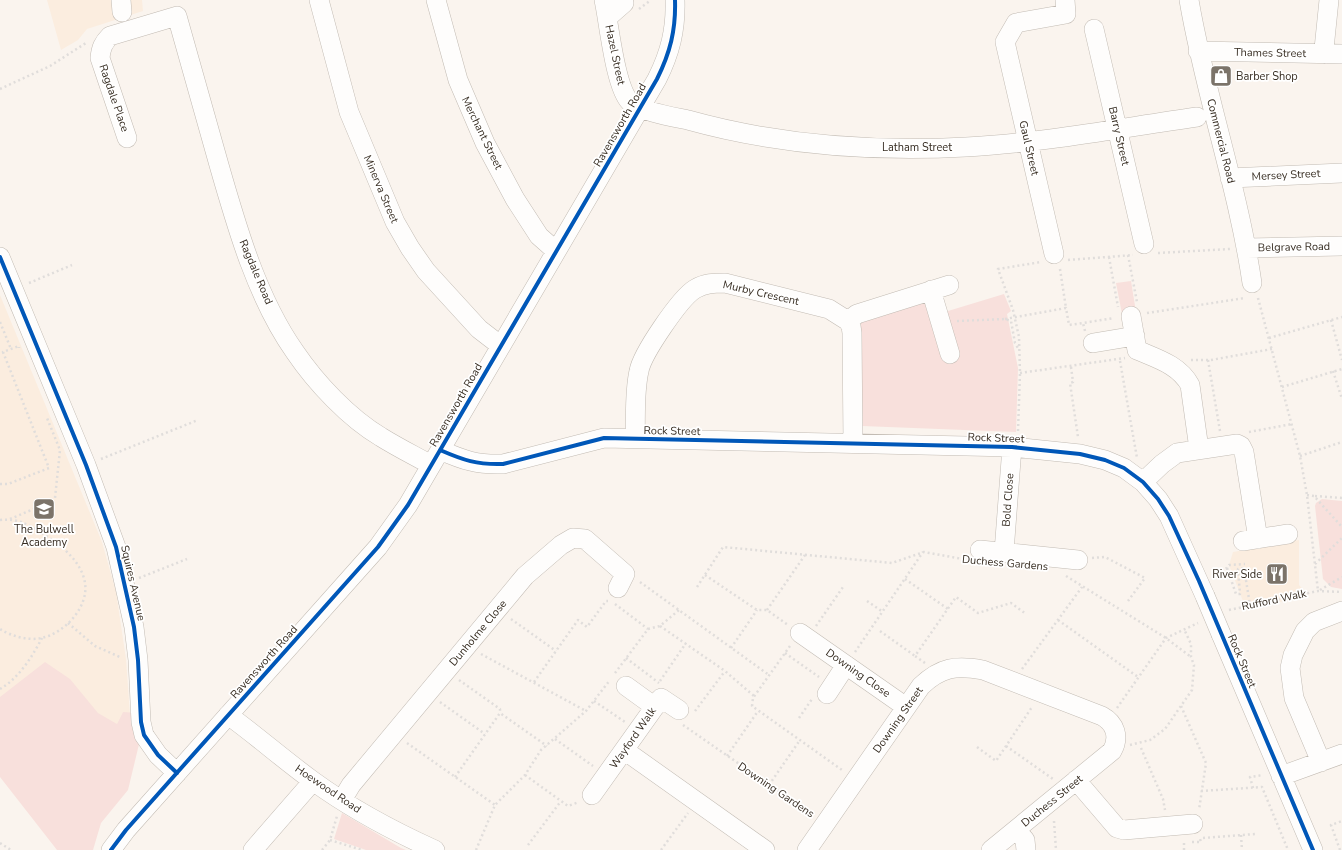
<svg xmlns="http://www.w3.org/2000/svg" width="1342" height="850" viewBox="0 0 1342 850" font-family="'Nunito Sans',sans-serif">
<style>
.built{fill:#fbeddf}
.green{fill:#f8e0dc}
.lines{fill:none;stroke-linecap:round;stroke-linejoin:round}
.minor-casing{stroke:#c2bbb3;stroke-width:20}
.path{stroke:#e0dddb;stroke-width:2.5;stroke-dasharray:2 3;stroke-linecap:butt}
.minor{stroke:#fefdfc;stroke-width:19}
.minor-bridge-casing{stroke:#c2bbb3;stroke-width:20;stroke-linecap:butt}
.minor-bridge{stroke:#fefdfc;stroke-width:19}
.cycleway-casing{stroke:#fff;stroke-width:6}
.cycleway{stroke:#0057b8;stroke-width:4}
.labels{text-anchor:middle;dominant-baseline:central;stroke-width:3.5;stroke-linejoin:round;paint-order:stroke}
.street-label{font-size:11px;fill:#372d22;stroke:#fff}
.poi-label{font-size:11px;fill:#372d22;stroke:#fff;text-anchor:start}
</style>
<rect width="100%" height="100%" fill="#faf4ee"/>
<path class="built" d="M47,0H142L143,11L87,29L78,40L61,50Z
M0,295L102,542L116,592L126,659L130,715L127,752L0,713Z
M1299,540V585L1309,596L1246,609L1229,565L1233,552Z"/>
<path class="green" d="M1131,281L1136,312L1122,314L1116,283Z
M1004,294L1011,311L1007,314L1018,368L1016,432L862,426L857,331L861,322L920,300L929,304L935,317L948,311Z
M1322,499L1342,501V589L1331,587L1323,579L1315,506L1316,503Z
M45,662L70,679L98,713L117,724L123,712L137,713L141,736L128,790L101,823L93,850H57L0,777V697Z
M342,813L401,848L406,850H366L334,839Z"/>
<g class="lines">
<g class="minor-casing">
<path id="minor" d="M121,0L122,12
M319,0L349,112L395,222L410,248L426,271L479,329L501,346
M436,0L458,80L485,143L515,199L539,236L556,251
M604,0C609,23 615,87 630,102C639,111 674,117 688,120C778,145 873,152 966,147C1043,143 1120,128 1197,117
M1189,0C1205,95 1238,187 1252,283
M608,17L624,3
M1094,29L1144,244
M1198,51L1342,54
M1326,54L1324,49L1329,0
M127,138L100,58C101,48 103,43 110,36L177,16C191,66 205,115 219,165C237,228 257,298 295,352C316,383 349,418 381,437C397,447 415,456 431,465
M1230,178L1342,173
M1247,248L1342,246
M1054,254L1005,42L1016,23L1066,14L1065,0
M0,257L86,465L116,547L134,627L138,660L141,722L144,735L158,755L177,773
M931,290L950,354
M1131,316L1137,350C1158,359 1179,365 1190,385L1199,449
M848,321L857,314L949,285
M1093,343L1135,336
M635,439C636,417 634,393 639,371C642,354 680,298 695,289C705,283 714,283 725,283L829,309L848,321L851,326L852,333L853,443
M440,450C463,460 477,465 503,464L604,438L1012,447L1080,454L1105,460L1124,468L1143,482L1158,499L1169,516L1205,596
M1143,482L1162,464L1177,453L1237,444L1241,446L1244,452L1258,539
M1243,541L1288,534
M980,550L1078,560
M1004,552L1012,447
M800,633L906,707
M1221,634L1313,850
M626,686L655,707
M827,694L846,665
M228,715C257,736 284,760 313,781C350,808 393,831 435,850
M624,750L765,850
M1321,762L1294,698L1290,668L1293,655L1305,631L1314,622L1342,611
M1281,776L1342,754
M1076,780L1117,828L1124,830L1193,824
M592,795L661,698L679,710
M342,800L351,785L525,576L561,545L573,538L585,539L625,574L618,588
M1016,830L1025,840L1026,850
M111,850L126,830L378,547L408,505L657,79C670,53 676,30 675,0
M253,850L313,781
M807,850L921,686C941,667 956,665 983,670L1102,716C1115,723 1120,737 1112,751L991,850"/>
</g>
<path class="path" d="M639,9L651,0
M0,89L50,66L86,43
M1158,253L1230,249
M1128,255L1137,302
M1109,257L1118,307
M1068,260L1133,255
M1060,269L1066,308
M29,283L72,265
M1258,298L1300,456L1307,495L1318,591
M1147,313L1245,298
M1005,319L1066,308L1069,325L1083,323
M1331,320L1342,360
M957,321L1005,319L1011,321L1015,343L1018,348
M0,322L11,349
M1085,331L1083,323L1114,318
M1269,338L1342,317
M1191,360H1211L1272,349
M1208,360L1220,431
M1120,361L1137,458
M1071,367L1073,382L1070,383L1078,437
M1333,371L1342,399
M1020,373L1125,358
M1282,387L1342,369
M1018,431L1020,373L1019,337L1013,310L998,269L1041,262
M1249,432L1292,424
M1300,456L1342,442
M101,459L198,420
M0,484H8L49,468L3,352L19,346V348
M1307,495L1314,496L1342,527
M1315,496L1342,498
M10,519L48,503L55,498L60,450L47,418
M0,520C20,518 28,525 45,535C61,545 82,562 85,583C89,607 64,634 41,638C28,641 11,636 0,629
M1092,558L1105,557L1145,578L1128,601
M1315,564L1342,538
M1227,568L1236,594H1240L1238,569L1244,568L1250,605
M705,575L757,610H767L788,625
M1212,575L1227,568L1229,565L1245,564
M1066,576L1166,638L1191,657
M139,578L187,559
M905,579L948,609
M640,582L769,675
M697,587L723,547L892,563L924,552L968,560
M1320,590L1342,577
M867,601L883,612
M615,604L648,629
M767,610L805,555
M1229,610L1318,591L1342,592
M511,619L556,651
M1058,620L1138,677
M68,623L95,646L122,658
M660,626L725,671L754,696
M816,626L843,587
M880,631L915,656
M790,646L753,698L752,706L842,770
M731,648L757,610
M855,652L923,552
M785,653L819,677
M481,654L586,711
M626,658L659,683
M925,663L915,656L956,597L978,613L1011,603L1026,614
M1022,669L1082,587
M615,673L648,629L660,626L679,610
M459,680L500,709V713
M660,681L686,643
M534,682L578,620L587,627L606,601H608
M0,689C19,678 32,657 42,638
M594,701L625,722
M440,702L485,734
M1181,706L1206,763L1199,810
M1117,708L1166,638L1198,623
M695,711L725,671
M799,718L812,699
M683,725L813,815
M555,739L593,766
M407,743L495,805
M1130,745L1150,740L1165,729L1192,690L1194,665L1191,657V644L1184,629
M1006,746L1053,779
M977,747L996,761L1032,707
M1141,748L1163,799L1165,810
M727,756L758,711
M525,775L568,806L579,802
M455,777L500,713L547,746
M769,785L800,740
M1253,788L1250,777L1263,775
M1201,791L1262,787L1288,850
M1054,821L1056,850
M1241,835L1242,850
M1203,838L1256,834
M330,840L362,850
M1192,842H1201L1200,839
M0,843L11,850
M528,845L561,801
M322,850L330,840L337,816
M476,850L495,805L525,775L541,750L586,711L610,680
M661,850L688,813
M1184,850V843H1185
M1340,850L1331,825L1342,821"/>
<use href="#minor" class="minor"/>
<g class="minor-bridge-casing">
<path id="minor-bridge" d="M1205,596L1221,634"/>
</g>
<use href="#minor-bridge" class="minor-bridge"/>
<g class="cycleway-casing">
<path id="cycleway" d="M0,257L86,465L116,547L134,627L138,660L141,722L144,735L158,755L177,773
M440,450C463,460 477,465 503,464L604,438L1012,447L1080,454L1105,460L1124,468L1143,482L1158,499L1169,516L1199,581L1313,850
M111,850L126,830L378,547L408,505L657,79C670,53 676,30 675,0"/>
</g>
<use href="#cycleway" class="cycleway"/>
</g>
<defs>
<g id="shop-square" transform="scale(1.15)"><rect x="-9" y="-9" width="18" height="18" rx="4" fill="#7b7369" stroke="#fff"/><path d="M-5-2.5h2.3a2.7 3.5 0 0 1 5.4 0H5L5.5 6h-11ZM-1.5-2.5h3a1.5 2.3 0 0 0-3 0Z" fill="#fff"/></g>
<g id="school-square" transform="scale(1.15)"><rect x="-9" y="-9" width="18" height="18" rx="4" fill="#7b7369" stroke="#fff"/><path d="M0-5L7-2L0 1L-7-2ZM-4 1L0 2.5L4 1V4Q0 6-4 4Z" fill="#fff"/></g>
<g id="restaurant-square" transform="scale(1.15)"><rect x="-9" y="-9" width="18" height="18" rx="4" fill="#7b7369" stroke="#fff"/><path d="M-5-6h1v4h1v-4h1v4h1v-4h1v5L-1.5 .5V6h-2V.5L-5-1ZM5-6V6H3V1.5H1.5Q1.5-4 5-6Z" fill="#fff"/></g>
</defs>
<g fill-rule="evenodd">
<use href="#shop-square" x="1221" y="76"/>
<use href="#school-square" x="44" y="509"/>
<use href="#restaurant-square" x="1277" y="574"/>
</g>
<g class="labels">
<g class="street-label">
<text transform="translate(1270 53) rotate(1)">Thames Street</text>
<text transform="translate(615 55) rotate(78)">Hazel Street</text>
<text transform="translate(114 98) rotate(71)">Ragdale Place</text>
<text transform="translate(620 125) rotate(-60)">Ravensworth Road</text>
<text transform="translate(482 133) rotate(64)">Merchant Street</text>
<text transform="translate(1119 136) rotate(77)">Barry Street</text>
<text transform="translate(1221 141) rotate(76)">Commercial Road</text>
<text x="917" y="147">Latham Street</text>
<text transform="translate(1029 148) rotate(77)">Gaul Street</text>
<text transform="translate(1286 175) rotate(-3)">Mersey Street</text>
<text transform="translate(381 189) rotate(67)">Minerva Street</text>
<text transform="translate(1294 247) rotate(-1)">Belgrave Road</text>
<text transform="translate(256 272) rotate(67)">Ragdale Road</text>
<text transform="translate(761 293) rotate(13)">Murby Crescent</text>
<text transform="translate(456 405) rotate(-60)">Ravensworth Road</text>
<text transform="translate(672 431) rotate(1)">Rock Street</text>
<text transform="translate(996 438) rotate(2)">Rock Street</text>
<text transform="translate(1008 500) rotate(-86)">Bold Close</text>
<text transform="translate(1005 563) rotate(5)">Duchess Gardens</text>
<text transform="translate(133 583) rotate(77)">Squires Avenue</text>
<text transform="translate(1274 600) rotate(-12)">Rufford Walk</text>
<text transform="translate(478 633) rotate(-50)">Dunholme Close</text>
<text transform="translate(1242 661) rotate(67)">Rock Street</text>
<text transform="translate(264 662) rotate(-48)">Ravensworth Road</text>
<text transform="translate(858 673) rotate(35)">Downing Close</text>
<text transform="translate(898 720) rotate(-55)">Downing Street</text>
<text transform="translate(633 738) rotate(-55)">Wayford Walk</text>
<text transform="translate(328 789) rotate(34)">Hoewood Road</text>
<text transform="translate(776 790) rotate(34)">Downing Gardens</text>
<text transform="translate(1052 801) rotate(-39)">Duchess Street</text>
</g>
<g class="poi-label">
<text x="1236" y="76">Barber Shop</text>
<text x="44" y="529" text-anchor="middle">The Bulwell<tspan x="44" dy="13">Academy</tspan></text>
<text x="1262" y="574" text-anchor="end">River Side</text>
</g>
</g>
</svg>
